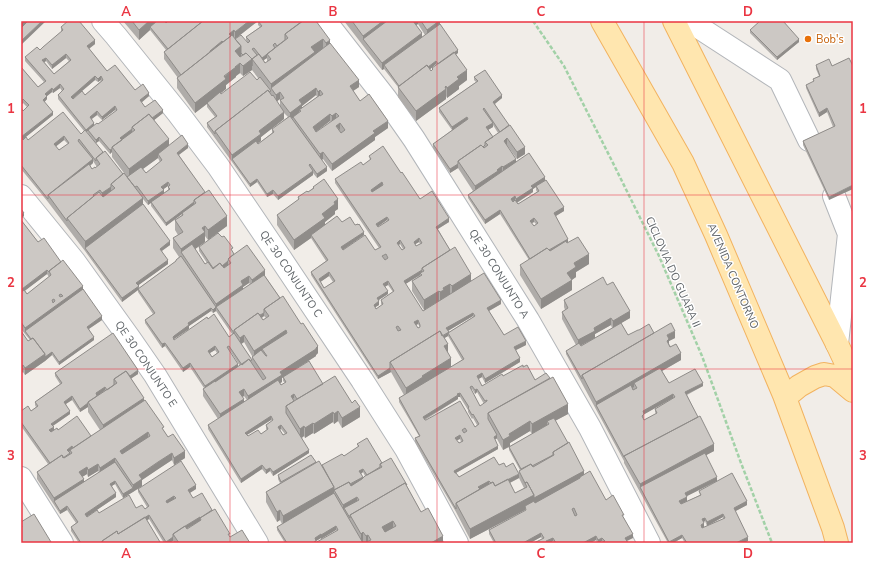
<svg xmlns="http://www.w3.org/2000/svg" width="874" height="564" viewBox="0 0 874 564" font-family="'Nunito Sans',sans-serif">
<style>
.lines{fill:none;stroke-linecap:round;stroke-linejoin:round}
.minor-casing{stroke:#b3b6ba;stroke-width:24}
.major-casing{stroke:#f2b360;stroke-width:24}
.path{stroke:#a2d1a7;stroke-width:2.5;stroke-dasharray:4 2;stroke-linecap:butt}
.minor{stroke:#fff;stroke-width:22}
.major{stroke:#ffe6af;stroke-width:22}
.wall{fill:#afaca9;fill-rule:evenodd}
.shaded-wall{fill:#8f8c89}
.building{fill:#ccc8c4;stroke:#8f8c89;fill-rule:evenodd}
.grid{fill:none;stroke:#ea3542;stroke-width:1;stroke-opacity:0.55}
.food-dot{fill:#e8710a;stroke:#fff;stroke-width:1.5}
.labels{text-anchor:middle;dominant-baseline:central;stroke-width:3;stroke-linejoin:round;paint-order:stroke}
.food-label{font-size:11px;fill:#c56008;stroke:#fff;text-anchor:start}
.street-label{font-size:11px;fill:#5f6468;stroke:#fff}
.neatline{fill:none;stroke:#ea3542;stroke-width:1.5}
.grid-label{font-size:13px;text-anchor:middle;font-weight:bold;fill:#ea3542}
</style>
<rect width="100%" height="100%" fill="#f1ede8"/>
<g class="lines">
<g class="minor-casing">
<path id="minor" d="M103,21L116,36L178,113L218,166L281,259L362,380L406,449L457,543
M325,21L386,99L414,139L528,320L590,428L649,543
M689,21L780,80L809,140
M21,196L74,261L130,339L155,375L257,543
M834,196L849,234L837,344
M21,478L62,543"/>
</g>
<g class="major-casing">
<path id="major" d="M602,21L683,163L716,235L784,395L833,528L837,543
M674,21L837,344L853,378
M784,395L793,391L799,386L815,377L824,374L835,376L853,391"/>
</g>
<path class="path" d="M533,21L564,66L612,161L659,256L702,356L741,463L772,543"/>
<use href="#minor" class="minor"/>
<use href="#major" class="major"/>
</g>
<path class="wall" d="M123,21H165L166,23L258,21L235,39L248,43L246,40V37L260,27L258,25V21L301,22L330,44L359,87L353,91L360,101L388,128L375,137V140L332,171L323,159L322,160L327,171L317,178L313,173V175L278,200L273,194L267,197L257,182L250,187L207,127V123L215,117L207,107V104L195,113L177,88V78H178L164,59V52L166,50L150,30L139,40ZM267,58V62L265,63L264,60ZM252,70L258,78L257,80L221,94V93L226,89V85L236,77V76L240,73L243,76ZM316,95L317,97L302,108V106ZM280,99V107L277,101ZM284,113L288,117L272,129V133L258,144L257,143L261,141V137L284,119ZM330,121L331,122L316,132Z
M344,21H440V24L458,53L456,54L467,80L459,86V89L447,98L446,96V99L416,121L398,97V87L384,69L382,70ZM418,24L425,35L422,37L416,25ZM436,64V65L432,68V70L431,71L430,69Z
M61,27L95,44L89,49L107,71L135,90L149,96L141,102L145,107L163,113L154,120L169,145L188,148L179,155L227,226L208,240L205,236V242L195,249L205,264L207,263L199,251V247L222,237L234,254L265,276L318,353L316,355V356L288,374L323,384L360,417L342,428L338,421L334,424L333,422L314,434L313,433L305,438L304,436L302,438L309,453L273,476L270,471L266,474L262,469L241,483L208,429V425L218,419L203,396V389L204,388L190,367L183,372L165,346L162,348L145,323V320L153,314L138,292V290L122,302L85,251L48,202L21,169V108L23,111L27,107L23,103L21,105V67L38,87L44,82L25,61V57L40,50L61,32ZM66,58L69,61L54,74L44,62L46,61L52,69ZM95,80L98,82L101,80V81L85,95L73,99ZM60,88L62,91L58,95V99L84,131L81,134L28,140L23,139L53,115L44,102L47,99V96L52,92L53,93ZM115,110L116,111L98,124L94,125L92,119L97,115L102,120ZM88,131V133L96,143L99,141L110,154L112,152V157L124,173L123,174L103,152L87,132ZM64,140L68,144L59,150L56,146ZM158,158L160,162L146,173L143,169ZM93,161L97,167L92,169L90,166L93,163ZM168,186V190L164,193L163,189ZM143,199L148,205L151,203V206L166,226L182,214V215L175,220V230L178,235L173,238V248L179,257L176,260V261L139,288L138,285L168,264L162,251L170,245L143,204ZM249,283L250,284L243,289V287ZM211,311L213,313L216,311L232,334L229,337L174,340V339L189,329V326ZM264,316L266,318L263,320L262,318ZM244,342L252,356V360L241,344ZM229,349L240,366L238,367ZM215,350L217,353L212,357L210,353ZM283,377V381L285,383L281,385L280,383L282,382V378ZM244,396L247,400L244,402L242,397ZM271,420L272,421L266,425V429L267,430L261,434L248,436L247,435ZM281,429L285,434L283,435L280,430Z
M750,30L799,42L777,60L750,33Z
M849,58L829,200L803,145V141L833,127L827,112L819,117L806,88V85L813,82V79L819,76L816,69V65L832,66Z
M474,77L502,98L495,104L525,154L517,159L507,145L516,162L545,180L564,211L556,216L568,242L567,243L589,264L576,272V277L572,280V290L541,309L520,275V265L529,260L500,214L485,224L468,198V195L473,191L458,168L450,173L433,148V144L452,130L439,112V108L476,82L474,80ZM493,125L498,133L493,137L488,130L493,127ZM536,187V190L537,192L518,204L517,203L533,192V189ZM534,222L536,224L534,226L532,223Z
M369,156L401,173L420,199L449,222L438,229L450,250L471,280L501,304L489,311L504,335L526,345L516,350L520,362L485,383L482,377L478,379L482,386L523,367L568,414L555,421L584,474L606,500L624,518L633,538L603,542L602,541L599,543H597L596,540L590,543H554L553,541L550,543H534L542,539L541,537L530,543H494L489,534V530L525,511V510L470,539L456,512L415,442V438L419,436L399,402V398L404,395L391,372L378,379L311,275V272L326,261L311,238L294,250L277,225V215L298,200V197L308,192L313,188V187L338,209L335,211V214L325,222V225L342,222L355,225L364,235L343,250H375L379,248L335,183V179L363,165L370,160ZM387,220V221L378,227V226ZM419,242L420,244L416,246L415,244ZM400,244L403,249L402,250L399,245ZM420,275L412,281V291L424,310L423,311L405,284ZM329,276L333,282L324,288L320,282ZM388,285L393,292L381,300V304L382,305L376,309L375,307L379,305V300L388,294L385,286ZM473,316V317L449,332L448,331ZM418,324L420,327L418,328L416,325ZM448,336L462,360L451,367L444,338ZM472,389L475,394L477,392L484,404L480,406L471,390ZM458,397H460L468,410V412L472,419L473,418L477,425L475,427L425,420L458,399ZM530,431L532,434L510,446V443ZM460,439L461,442L459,443L457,440ZM495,439H497L503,450L509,447V450L520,470L519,471V478L524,488L515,493L510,483L519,478L499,465L459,477L456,473L498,449Z
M21,220L38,242L83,289L102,320L89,329L94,340L59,365L52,355L45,361L25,375L23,372L21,373V331L28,341L30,340L21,329ZM47,274L49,277L27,294L25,290Z
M607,285L630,318L621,323L628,335L639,330L654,333L675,338L669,341V344L681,360L662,371L669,383L703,386L687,395L714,451L706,455L717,481L687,496V501L681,504L700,495L699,491L747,505L735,511L748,541L743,543H685L682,538L673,543H668L624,463V461L566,354V351L576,345L562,319V312L565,310L564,307V300ZM611,325L612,328L581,346V345L595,338V334ZM673,398L655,409V412L656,414L644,420L643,419L644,418V414ZM723,517V519L702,528L704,527V522L705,521L707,526Z
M55,373L138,374L131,378L144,401L168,437L185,458L174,465L172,460L158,469L142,480V486L123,498L115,484L112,486L116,497L86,517H87L99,513L136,508L145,509L147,507L138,492V489H196L190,493L193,498L212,510L230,537L250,543H175L173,541L164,543L149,519L147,520L160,543H79L71,531V527L76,523L67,510L60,514L37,479V472L48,464L21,426V411H31L36,407L35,405V402L60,384L55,376ZM72,400L80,412L88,407V412L100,430L91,436L51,432L53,426L70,414L66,404ZM98,471L99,472L84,482L82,477L87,474L88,477ZM200,521L187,529H186Z
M357,444L382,463L407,486L421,512L443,543H364L363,542V543H285L277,530V527L282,524L280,520L277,522L266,502V492L280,483L278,479V475L316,462L322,465L344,456L358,447ZM363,472L365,476L363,479L361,474ZM336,530L337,531L316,543V541L321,538V539Z"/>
<path class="shaded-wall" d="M25,21H29L21,29V25Z
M42,21H46L21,45V41Z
M149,21H159L150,27V30L139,40V30Z
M249,21H258L235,39V32Z
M383,21H396L363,39V36Z
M413,21H418V24L413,27Z
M439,21H440V28L427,37V30Z
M234,30V37L232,39L229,34Z
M422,33V40L384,65V69L382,70V63Z
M323,39V49L271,88V84L311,47Z
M799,39V42L777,60V57Z
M95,40V44L87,50V46Z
M330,40V50L326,53V43Z
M222,41V48L212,57L210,51Z
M241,46V56L235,61V51Z
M458,50V53L438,68V64Z
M66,54V58L52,69V65Z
M267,54V58L262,61V58Z
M46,58V61L42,64V60Z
M252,59V70L243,76V66Z
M436,61V64L428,71V67Z
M240,63V73L236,76V77L226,85V89L195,113V103Z
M467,70V80L459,86V89L447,98V88L457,77Z
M95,76V80L71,100V97Z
M101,76V80L98,82V79Z
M359,80V87L350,93V86Z
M60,84V88L53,93V90Z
M446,86V99L416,121V111Z
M52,88V92L47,96V99L43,104V100L45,94Z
M316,88V95L302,106V111L299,110V113L290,120V113L299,100Z
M320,90V97L318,99V92Z
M280,92V99L276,102V95Z
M149,93V96L140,104V100Z
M502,95V98L493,105V102Z
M23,99V103L21,105V101Z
M115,106V110L102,120V117Z
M827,108V112L819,117V113Z
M163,110V113L138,133V129Z
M97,111V115L90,120V117Z
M53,112V115L21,141V137Z
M284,112V119L261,137V141L234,161L232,159V155L259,131Z
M336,113V120L332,123V116Z
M330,114V121L313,134V127Z
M467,117V120L452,130V127Z
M388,121V128L375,137V140L332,171V164L373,131Z
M94,123V126L88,130V131L86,133V130Z
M340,123V130L336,126Z
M493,123V127L486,131V127Z
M132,129V133L120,142V138Z
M64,136V140L54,148V144Z
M99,137V141L96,143V140Z
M507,138V145L504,148V141Z
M169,139V149L158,154V158L129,179V169Z
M188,144V148L177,156V153Z
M525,147V154L517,159V152Z
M112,149V152L110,154V150Z
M323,152V159L320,161V154Z
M93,159V163L75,178L73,175Z
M516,159V166L503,174V167Z
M458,164V168L450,173V169Z
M502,166V173L475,193V186Z
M327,167V171L317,178V174Z
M313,171V175L278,200V196Z
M545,177V181L533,189V192L516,203V199L531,186Z
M257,179V182L250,187V184Z
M168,182V186L161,191V187Z
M382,182V186L371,194V190Z
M853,185V189L829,200V197Z
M111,187V194L102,200V193Z
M164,190V193L148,205V201Z
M273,190V194L267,197V194Z
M515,196V200L511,202V199Z
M143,198V208L85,248V251V241Z
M338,199V209L335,211V214L325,222V228L311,235V238L294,250V240L334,202Z
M194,202V205L166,226V223Z
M564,207V211L554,217V213Z
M500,210V214L485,224V220Z
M24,213V216L21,219V215Z
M227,216V226L208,240V230Z
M387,217V220L376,228V224Z
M449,218V222L436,230V227Z
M534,218V222L530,224V221Z
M205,226V242L184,257L181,252V259V249Z
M364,232V235L341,251V247Z
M419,238V242L414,245V242Z
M568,239V242L532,265V261Z
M400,240V244L397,246V243Z
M170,241V245L160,252V249Z
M589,254V264L576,272V277L567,283V273L574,263Z
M168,260V264L136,287V283Z
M228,261V265L215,274V271Z
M47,270V274L22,293V289Z
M265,270V277L252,287V280Z
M422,270V274L420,273V275L404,285V281Z
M329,272V276L319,283V279Z
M471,274V284L452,296V286Z
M249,276V283L243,287V292L216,307V311L213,313V310L216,307V304L241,281Z
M572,280V290L541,309V299Z
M388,281V285L383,288V284Z
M450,284V294L440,302V292L443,288Z
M83,286V293L25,331V335V328Z
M139,286L138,290L122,302V298Z
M388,291V294L377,301V298Z
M439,291V301L424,310V300Z
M501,300V304L487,312V308Z
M379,301V305L374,308V305Z
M211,308V311L189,326V329L174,339L173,337L174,336L188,323Z
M630,311V318L613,328V321Z
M264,313V316L237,334L236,332Z
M473,313V316L446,332V328Z
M102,316V320L87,330V327Z
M611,318V325L595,334V338L578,347V340L594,328Z
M418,320V324L414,326V322Z
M286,330V337L262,349V352L254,358V351Z
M675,331V338L669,341V346L667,348V335Z
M448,333V336L428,348V345Z
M244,335V342L240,345V338Z
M94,337V340L59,365V362Z
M526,341V345L514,351V347Z
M165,343V346L162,348V344Z
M448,344V354L444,346Z
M215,346V350L208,354V351Z
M318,346V353L316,355V356L282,378V382L248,403V396L280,372Z
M52,352V355L45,361L25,375V368L45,354Z
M681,353V360L636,386L634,383V387L598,408L596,405V409V402Z
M451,358V368L406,398V388L422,376Z
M520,358V362L485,383V379Z
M190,363V367L183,372V368Z
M238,364V368L205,390V386Z
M23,365V372L21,373V366Z
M390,368L391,372L378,379V376Z
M138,370V374L117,388V385Z
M482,373V377L477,380V376Z
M703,383V386L685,395V392Z
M105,387V390L96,397V393Z
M244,389V396L239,399V392Z
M477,389V392L475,394V390Z
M460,393V397H458V399L423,420V417Z
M294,394V398L291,399V396Z
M673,394V398L643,415V411Z
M72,396V400L64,405V402Z
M144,398V408L103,435V425Z
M244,399V406L220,421V414Z
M88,403V407L80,412V409Z
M568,404V414L549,424L547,421V425L532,434V424Z
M360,407V417L342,428V418Z
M70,411V414L51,427V424Z
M338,411V421L334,424V414Z
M333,412V422L314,434V424Z
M271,416V420L245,436V433Z
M530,421V431L510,443V446L503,450V440L509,434Z
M313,423V433L305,438V428Z
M281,425V429L278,431V427Z
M304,426V436L300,439V429Z
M54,427V431L49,433V430Z
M148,432V439L120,458V451Z
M460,435V439L455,441V438Z
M497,435V438L494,440V437Z
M714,444V451L641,490L640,487V484Z
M72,446V450H70V451L67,453V450Z
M498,446V449L454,474V471Z
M309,450V453L273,476V472Z
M185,451V458L174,465V458Z
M172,453V460L142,480V486L133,492V485L139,475Z
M115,458V465L100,475V468Z
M98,464V471L88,477V470Z
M262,465V469L241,483V479Z
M87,467V474L79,479V472Z
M270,468V471L266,474V470Z
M363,469V472L359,475V471Z
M584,471V478H580V477V481L526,509L525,506V510L470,539V529L534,495Z
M519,474V478L493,491V488Z
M363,477V481L336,493Z
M717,477V481L685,497V493Z
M84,479V486L54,501V505V498Z
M115,481V484L110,487V484Z
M489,481V484L478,491V487Z
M196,485V489L188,494V490Z
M334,487V497L283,526V516Z
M133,488V492L123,498V494Z
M116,493V497L85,518V514Z
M174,496V499L166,505V501Z
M357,497V504L344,508V511L343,512V505Z
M687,497V501L679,505V501Z
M747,501V505L734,512V508Z
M67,506V510L60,514V511Z
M280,510V520L277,522V512Z
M723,514V517L707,526V522Z
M149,515V519L110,543Z
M200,517V521L182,531V528Z
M705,518V521L702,523V519Z
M393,521V531L382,537V527Z
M704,523V527L701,529V525Z
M336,526V530L321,539V535Z
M363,532V542L361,543V534Z
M541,533V537L530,543H523Z
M321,534V538L316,541V543H314L315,538Z
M633,534V538L625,542V538Z
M368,535V543H366V536Z
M682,535V538L673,543H669V542Z
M443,536V543H431Z
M596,536V540L590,543H583Z
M173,537V541L169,543H166V542Z
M748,537V541L743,543H736Z
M553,538V541L550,543H546V541Z
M602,538V541L598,543V540Z"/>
<path class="building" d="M21,21H25L21,25Z
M28,21H42L21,41V28Z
M68,21H79L95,40L87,46L107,71L115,65L135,90L143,84L149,93L140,100L145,107L155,100L163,110L152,118L149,114L132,127V129L120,138L122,140L112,147V149L110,150L99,137L96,140L88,130L97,123L98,124L117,110L115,106L102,117L97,111L90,117L94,123L86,130L58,95L64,89L60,84L53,90L52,88L45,94L47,96L43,100L53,112L21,137V108L23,111L29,105L23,99L21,101V67L38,87L46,81L25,57L37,47L40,50L43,47L63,30L61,27ZM66,54L71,60L54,74L42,60L46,58L52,65ZM95,76L98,79L101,76L103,80L85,95L82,91L73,99L71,97Z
M132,21H149L139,30Z
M157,21H165L166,23L168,21H203L168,49L150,27Z
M203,21H249L235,32L234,30L229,34L231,36L223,42L222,41L210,51V52L181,75L164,52Z
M258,21H300L301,22L285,34V40L277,46L275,43L273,45L275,48L262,58L254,48L252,49L257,55L252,59V66V59L246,53L243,55L241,53V46L235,39L241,35L248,43L250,41L246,37L262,26Z
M303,21H316L330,40L326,43L323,39L311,47L315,52L271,84L252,59L259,54L265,63L271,59L267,54L288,38L285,34Z
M352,21H383L363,36Z
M387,21H413L422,33L382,63L363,39Z
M421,21H439L427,30Z
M760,21H783L799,39L777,57L750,30Z
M440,24L458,50L438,64L436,61L428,67L427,65L399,86L384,65Z
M232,35L241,46L235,51L240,57L246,53L252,59L243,66L240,63L235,67H236L224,76L226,79L195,103L177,78Z
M330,43L359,80L350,86L360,101L369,94L388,121L373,131L375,133L332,164L323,152L320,154L293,117L301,111L299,110L320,95V96L323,94L320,90L318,92L316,88L299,100L302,104L290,113L280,100L284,98L280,92L276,95L271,88ZM336,113L339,116L316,132L313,127L330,114L332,116ZM340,123L345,130L341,133L336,126Z
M454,52L467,70L457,77L459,79L447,88L446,86L445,87L446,89L416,111L398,87L427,65L431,71L433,69L432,68Z
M849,58L853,66V185L829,197L803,141L835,126L827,108L819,113L806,85L814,81L813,79L820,76L816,65L829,59L832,66Z
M485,70L502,95L493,102L509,125L500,132L484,108L483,109L493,123L486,127L493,137L485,142V145L483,147L481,145L458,161V164L450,169L433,144L468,119L467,117L452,127L439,108L478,81L474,77Z
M250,72L257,80L260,77L271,91L269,92L268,90L215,131V134L207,123L217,116L207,103L220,92L221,94Z
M268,90L272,96L273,95L284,112L259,131L261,134L232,155L215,131Z
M63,112L81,134L85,130L103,152L96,158V161L79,139L78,141L93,159L48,195V199L21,165V137L23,140L26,137L28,140ZM64,136L69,143L59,150L54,144Z
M149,114L169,139L129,169L112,147L135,130L132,127Z
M290,116L327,167L317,174L310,164L309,165L313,171L278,196L273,190L267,194L257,179L250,184L232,159L256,141L258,144L274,132L272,129Z
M510,125L525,147L517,152L507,138L504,141L516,159L503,167L502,166L497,170L498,171L475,186L458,161L481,145L484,148L488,145L485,142Z
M182,135L188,144L177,153L205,192L194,200V202L166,223L151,202L170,189L168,187L170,185L168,182L161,187L164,190L148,201L137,186L135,187L127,177L141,167L146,173L162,160L158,154Z
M383,146L401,173L402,172L420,199L432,191L449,218L436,227L450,250L422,268V270L404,281L423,311L484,273L501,300L487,308L504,335L518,327L526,341L514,347L520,358L485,379L482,373L477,376L482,386L502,374L503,376L523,365V367L527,365L535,380L546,373L550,378L488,413V419L497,435L494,437L498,446L454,471L455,473H456L459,477L494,457L499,465L504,463L506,467L513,463L519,474L495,486L493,482L491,483L489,481L478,487L480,489L456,503V509L415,438L420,436L399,398L464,359L448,333L475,316L473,313L446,328L449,332L442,336L440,331L390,362V368L378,376L311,272L328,260L311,235L337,216L342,222L350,217L355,225L358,224V225L359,224L364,232L341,247L343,250L365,235L375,250L381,247L335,179L361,162L363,165L371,159L369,156ZM382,182L383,185L372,192L371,190ZM387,217L389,220L378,227L376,224ZM419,238L422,243L416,246L414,242ZM400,240L405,248L402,250L397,243ZM386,254L388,258L385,260L382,256ZM329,272L335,281L324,288L319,279ZM388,281L394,291L381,300L383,304L376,309L374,305L379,301L377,298L388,291L383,284ZM418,320L420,325V327L418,328L414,322ZM398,326L401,330L398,331L396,327ZM472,386L475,390L477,389L485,401L487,400V401L480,406L470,387ZM460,393L469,407L468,408L472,415L473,414L479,424L475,427L460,401L426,420H425L423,417L458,395L457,394ZM465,428L467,431L464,433L462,430ZM460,435L463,441L459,443L455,438Z
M105,151L123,174L111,184V187L102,193L100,190L93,195L94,196L67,218V221L48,195L89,164L92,169L95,167V168L100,164L96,158Z
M529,153L545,177L531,186L533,188L516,199L515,196L511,199L513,202L515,200L518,204L539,191L536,186L546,180L564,207L554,213L568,239L549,250L547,248L530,259L500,210L485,220L468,195ZM534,218L538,223L534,226L530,221Z
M124,173L143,198L86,241H85L67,218L99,192L103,197L115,188L111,184Z
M324,179L338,199L334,202L335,204L322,214L325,218L294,240L277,215L299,199L298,197L307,191L308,192L314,188L313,187Z
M209,190L227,216L208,230L205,226L202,228L205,232L181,249L173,238L183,232L175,220L183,215L182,213L196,203L194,200Z
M143,204L170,241L160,249L168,260L136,283L139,286L122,298L85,248Z
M21,209L24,213L21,215Z
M21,220L38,242L44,238L61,262L49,271V272L47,270L22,289L23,290L21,292Z
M218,233L222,237L224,236L233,248L231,249L234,254L229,258L228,261L222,266L220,263L213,268L199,247Z
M578,237L589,254L574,263L576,267L567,273L572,280L541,299L520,265L547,248L550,251L566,241L567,243Z
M192,244L205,264L208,262L213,269L220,263L224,268L231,263L228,259L229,258L247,245L265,270L252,280L249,276L241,281L243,285L216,304L181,252Z
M455,247L471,274L452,286L450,284L443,288L444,290L440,292L439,291L424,300L412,281L422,275L420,273L424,271L422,268Z
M181,256L216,307L213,310L211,308L188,323L189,325L174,336L173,337L174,340L207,317L208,319L214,314L229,337L234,333L252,360L250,361L249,359L242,365L229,346L227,347L238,364L205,386L190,363L183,368L165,343L162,344L145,320L155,313L138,289L176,261V260ZM215,346L219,352L212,357L208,351Z
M63,260L83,286L25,328L21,322V292L24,290L27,294L51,275L49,271ZM61,294L63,296L60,297L59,295ZM54,299L55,301L53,303L52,300Z
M264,275L280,298L264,309V313L260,315L258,313L234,330V333L216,307Z
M603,277L607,285L613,282L630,311L613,321L611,318L594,328L595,331L578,340L562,312L568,308L564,300Z
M83,289L102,316L87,327L94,337L59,362L52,352L45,357V354L33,338L31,339L25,331Z
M283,296L301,324L303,323L318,346L316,348V349L280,372L282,375L248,396L244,389L239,392L244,399L220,414L203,389L215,381V382L249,359L263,380L266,378L252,357L261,350L266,356H267L262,349L287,333L286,330L254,351L244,335L240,338L234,330L258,313L263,320L269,316L264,309Z
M621,323L628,335L638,330H639L649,324L654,333L582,375V379L566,351L579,343L581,346Z
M671,323L675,331L667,335L669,339L667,341L670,347L676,344L681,353L596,402L582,375Z
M21,331L28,341L33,338L45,354L25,368L23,365L21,366Z
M440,331L448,344L444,346L451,358L422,376L423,377L406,388L390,362Z
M113,333L138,370L130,376L126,371L114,379V385L107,390L105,387L96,393L97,396L88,402V403L80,409L72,396L64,402L70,411L51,424L54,427L49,430L51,432L57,428L58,430L77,416L91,436L73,448L72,446L67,450L70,453L63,458L62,455L50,463L21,422V411L28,406L31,411L38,406L35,402L62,383L55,373Z
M309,361L323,384L297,399L294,394L291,396L294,401L286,406V413L309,450L273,472L270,468L266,470L262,465L241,479L208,425L278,380L281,385L286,382L283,377ZM271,416L273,420L266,425L268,429L261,434L258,430L248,436L245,433ZM281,425L287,433L283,435L278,427Z
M660,368L669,383L695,369L703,383L685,392L698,417L624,456V457L596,405L631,385L633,390L637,388L634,383ZM673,394L675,397L655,409L657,413L644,420L642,416L644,414L643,411Z
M126,371L144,398L103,425L88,402L117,383L114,379Z
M335,376L352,403L355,400L360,407L342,418L338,411L334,414L333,412L314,424L313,423L305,428L304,426L300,429L286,406Z
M553,377L568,404L532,424L530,421L509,434L510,436L503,440L488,413Z
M145,400L164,427L162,428L168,437L173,434L185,451L174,458L172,453L158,462L139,475L142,479L133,485L115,458L100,468L98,464L88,470L87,467L79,472L84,479L54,498L37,472L62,455L64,458L72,453L70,450ZM148,432L150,436L122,454L120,451Z
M700,416L714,444L640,484L624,456Z
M554,418L568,443L553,452V455L532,466L531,464L521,469L509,447L549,424L547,421Z
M367,438L382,463L380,464V467L367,475L363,469L359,471L363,477L350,484L349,482L334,490V487L322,465L342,454L344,456L359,446L357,444Z
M569,442L584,471L534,498V495L527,482L525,483L519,471L531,464L533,467L554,455L553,452Z
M705,453L717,477L685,493L687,497L679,501L681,504L701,495L699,491L732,473L747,501L734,508L748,537L736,543H687L682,535L669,542L640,487ZM723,514L725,518L702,528L701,525L704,523L702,519L705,518L707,522Z
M311,455L316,462L281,482L278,475Z
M391,458L407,485L405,483L350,515V518L344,508L359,500L357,497L343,505L334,490L349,482L351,486L362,479L365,476L382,467L380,464Z
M181,461L196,485L188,490L193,498L202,493L212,510L200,518V517L182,528L173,534V537L166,542L149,515L118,534L117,531L102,541V543H81L71,527L78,522L67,506L60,511L54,501L115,462L133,488L123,494L115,481L110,484L116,493L85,514L87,517L97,510L99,513L129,495L136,508L142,505L145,509L149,506L138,489ZM174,496L176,498L167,503L166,501Z
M319,461L334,487L283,516L280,510L277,512L266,492Z
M590,471L606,500L613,495L624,515H622L633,534L625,538L628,543H601L605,541L602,538L598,540L596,536L583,543H556L553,538L546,541L547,543H534L544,538L541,533L523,543H496L489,530L526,510L525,506L534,501L535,503L580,478V477ZM574,508L577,515L575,516L572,509Z
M508,479L515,493L527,487L525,483L527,482L534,495L470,529L456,503L493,482L495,486Z
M405,483L421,512L428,508L443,536L431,543H366V542L371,540L368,535L366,536L363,532L361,534L350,515ZM393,521L396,526L385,532L382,527Z
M334,493L363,543H315L338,530L336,526L321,535V534L315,538L316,541L314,542L315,543H287L277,527Z
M215,509L230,534H228L230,537L242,530L250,543H179L173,534L185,526L187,529L201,520L200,518Z
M34,514L51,542L50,543H21V527H22L21,525V522Z
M145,517L160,542L158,543H103L102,541L117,531L118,534Z"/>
<path class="grid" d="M230,21V543M437,21V543M644,21V543M21,195H853M21,369H853"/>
<circle class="food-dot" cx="808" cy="39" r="4"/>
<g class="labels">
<g class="food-label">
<text x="816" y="39">Bob's</text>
</g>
<g class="street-label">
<text transform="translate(673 272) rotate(66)">CICLOVIA DO GUARA II</text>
<text transform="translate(291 274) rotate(56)">QE 30 CONJUNTO C</text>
<text transform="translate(499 274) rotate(58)">QE 30 CONJUNTO A</text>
<text transform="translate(733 276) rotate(67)">AVENIDA CONTORNO</text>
<text transform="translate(146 364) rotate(56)">QE 30 CONJUNTO E</text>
</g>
</g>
<rect width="874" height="564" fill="none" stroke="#ffffff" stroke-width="44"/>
<rect x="22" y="22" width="830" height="520" class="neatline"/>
<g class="grid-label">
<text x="126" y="16">A</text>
<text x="333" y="16">B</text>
<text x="541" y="16">C</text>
<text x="748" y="16">D</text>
<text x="11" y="113">1</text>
<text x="863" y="113">1</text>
<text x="11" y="287">2</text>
<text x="863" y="287">2</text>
<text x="11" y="460">3</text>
<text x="863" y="460">3</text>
<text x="126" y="558">A</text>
<text x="333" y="558">B</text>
<text x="541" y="558">C</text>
<text x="748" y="558">D</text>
</g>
</svg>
